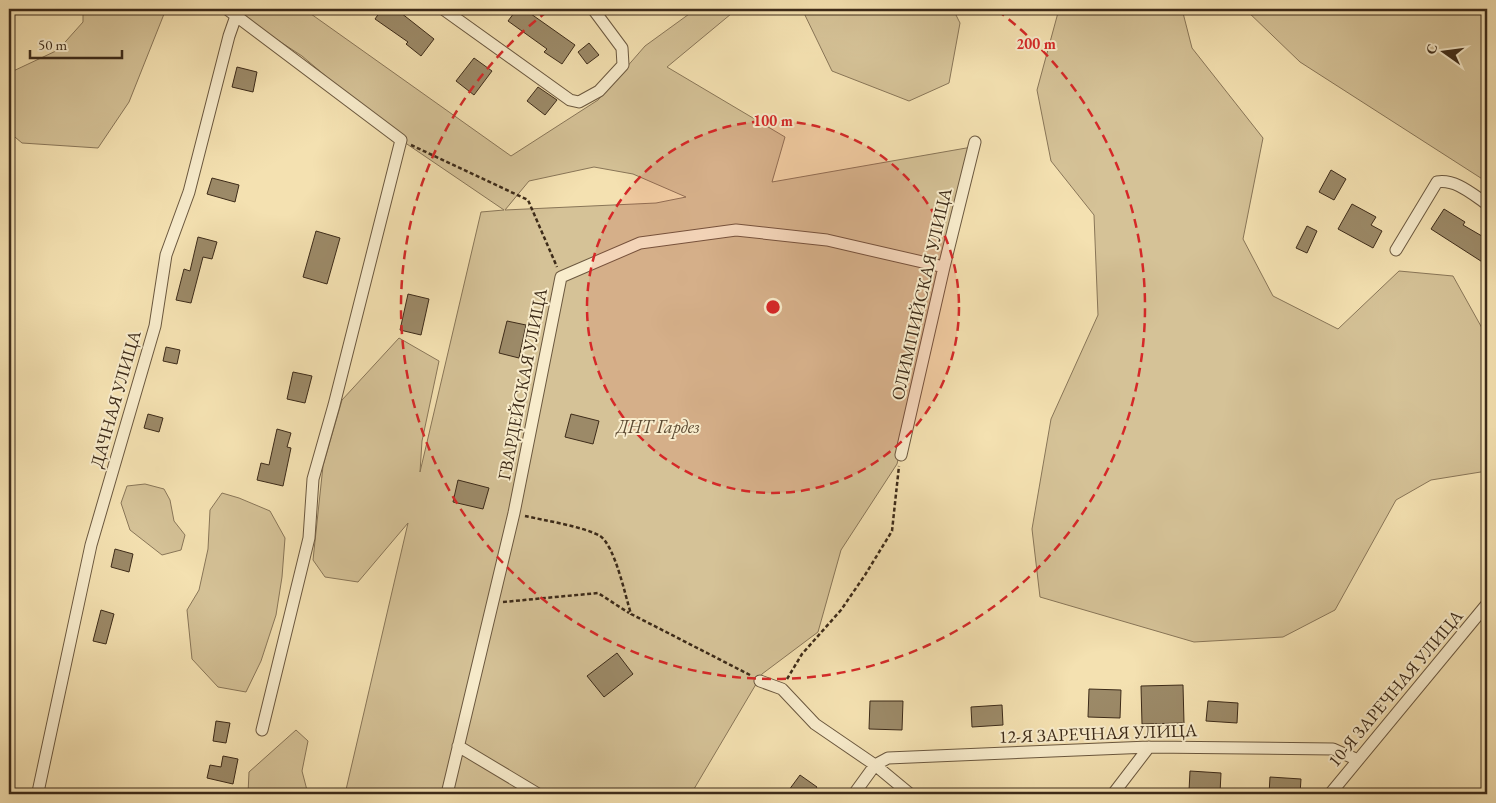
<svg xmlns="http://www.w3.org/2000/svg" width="1496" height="803" viewBox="0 0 1496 803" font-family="'EB Garamond',serif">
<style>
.green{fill:#d5c297;stroke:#897658;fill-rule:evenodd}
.building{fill:#9c8a68;stroke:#3d2b19}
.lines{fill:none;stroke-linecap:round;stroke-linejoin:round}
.minor-casing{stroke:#6b583f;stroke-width:13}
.path{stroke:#3d2b19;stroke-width:2.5;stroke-dasharray:4 2.5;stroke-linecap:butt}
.minor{stroke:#f8eccc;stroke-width:11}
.ring{fill:none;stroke:#d62828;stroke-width:2.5;stroke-dasharray:9 6}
.labels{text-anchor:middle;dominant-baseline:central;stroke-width:4;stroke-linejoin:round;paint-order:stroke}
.street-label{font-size:18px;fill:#3d2b19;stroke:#f8eccc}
.park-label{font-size:18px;font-style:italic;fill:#5b4932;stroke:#f8eccc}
.centre{fill:#d62828;stroke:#f8eccc;stroke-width:2.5}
.ring-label{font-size:15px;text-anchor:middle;font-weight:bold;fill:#d62828;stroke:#f8eccc;stroke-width:4;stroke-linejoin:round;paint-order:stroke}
</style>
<rect width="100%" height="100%" fill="#f4e1b1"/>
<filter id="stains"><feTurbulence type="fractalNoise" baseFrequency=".004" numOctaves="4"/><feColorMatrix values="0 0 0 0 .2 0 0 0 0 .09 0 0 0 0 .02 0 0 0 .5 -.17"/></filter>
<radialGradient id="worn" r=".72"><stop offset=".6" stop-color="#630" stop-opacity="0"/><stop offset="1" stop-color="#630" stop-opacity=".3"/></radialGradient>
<path class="green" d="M83,9H166L129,102L98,148L22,143L9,132V73L58,50L83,22Z
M230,9H304L511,156L598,100L645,46L696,9H737L667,67L785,137L772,182L972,147L897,464L841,550L818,632L762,674L691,794H345L408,523L358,582L325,577L313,560L323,466L342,400L399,338L439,361L422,441L420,472L481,212L504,210L401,140L302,56ZM594,167L633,174L686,197L656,203L505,210L529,181Z
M802,9H953L960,23L949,83L909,101L832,71Z
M1059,9H1182L1192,48L1263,138L1243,239L1273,296L1338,329L1399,271L1453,276L1487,337V471L1431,480L1396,500L1335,610L1283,637L1194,642L1040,597L1032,529L1051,419L1098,315L1094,215L1051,161L1037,90Z
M1245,9H1487V182L1300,62Z
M145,484L164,489L170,500L174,521L185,535L181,550L162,555L130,530L121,503L127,486Z
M222,493L239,498L270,511L285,538L282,577L276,615L261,661L246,692L218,687L192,659L187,610L199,590L208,549L210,510Z
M296,730L308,741L302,771L308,794H248L249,772Z"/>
<path class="building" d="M382,9H396L434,39L421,56L406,44L408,42L375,19Z
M517,9H524L575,45L562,64L544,52L547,49L508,21Z
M589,43L599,55L587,64L578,52Z
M474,58L492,71L474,95L456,81Z
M237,67L257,72L253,92L232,87Z
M538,87L557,100L545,115L527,101Z
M1331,170L1346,179L1334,200L1319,192Z
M212,178L239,185L235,202L207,194Z
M1352,204L1376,217L1371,225L1382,231L1373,248L1338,229Z
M1444,209L1465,222L1463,225L1487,239V265L1431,229Z
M1307,226L1317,231L1307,253L1296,248Z
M316,231L340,238L327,284L303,277Z
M198,237L217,242L212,259L203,257L191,303L176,300L184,269L190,271Z
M408,294L429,299L421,335L400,330Z
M507,321L526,325L519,358L499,353Z
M166,347L180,350L177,364L163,361Z
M293,372L312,376L305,403L287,399Z
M148,414L163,418L159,432L144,428Z
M571,414L599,421L593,444L565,437Z
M277,429L291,433L287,447L291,448L283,486L257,480L261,463L269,465Z
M458,480L489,488L483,509L453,502Z
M115,549L133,554L129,572L111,567Z
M101,610L114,614L106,644L93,641Z
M617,653L633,674L604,697L587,676Z
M1183,685L1184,723L1142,724L1141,686Z
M1089,689L1121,690L1120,718L1088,717Z
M870,701H903L902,730L869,729Z
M1208,701L1238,703L1237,723L1206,721Z
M1002,705L1003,725L972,727L971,707Z
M216,721L230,723L226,743L213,741Z
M223,756L238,759L233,784L207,778L210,765L221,767Z
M1190,771L1221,773L1220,793L1189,791Z
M800,775L817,787L812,794H786Z
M1270,777L1301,779L1300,794H1269Z"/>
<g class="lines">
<g class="minor-casing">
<path id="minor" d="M227,9L401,140L334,405L313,479L309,538L262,730
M443,9L570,100L579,102L599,91L623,65L622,48L593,9
M1396,250L1437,182C1456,179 1472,194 1487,204
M901,455L944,267L975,142
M760,681L782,689L815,724L875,765L910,794
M458,746L538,794
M40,794L38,792L91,545L155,326L166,255L189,192L229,36L236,16
M447,794L514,513L561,277L640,243L736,230L827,240L944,267
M854,794L875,765L888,758L1149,747L1333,749L1358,760
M1113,794L1149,747
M1330,794L1487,604"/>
</g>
<path class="path" d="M411,145L528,200L557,267
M525,516C543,520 585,527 600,536C615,546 625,595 631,614L750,675
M503,602L598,593L629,613
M787,679L802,654L841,610L865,575L892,531L899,466"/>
<use href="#minor" class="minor"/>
</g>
<circle cx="773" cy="307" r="186" fill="#d62828" fill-opacity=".12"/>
<g class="ring">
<circle cx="773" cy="307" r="186"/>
<path d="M997 10A372 372 0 1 1 549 10"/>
</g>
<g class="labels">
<g class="street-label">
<text transform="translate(921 294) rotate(-77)">ОЛИМПИЙСКАЯ УЛИЦА</text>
<text transform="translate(522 384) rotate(-79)">ГВАРДЕЙСКАЯ УЛИЦА</text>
<text transform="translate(115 399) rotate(-74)">ДАЧНАЯ УЛИЦА</text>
<text transform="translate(1395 688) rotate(-50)">10-Я ЗАРЕЧНАЯ УЛИЦА</text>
<text transform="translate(1098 733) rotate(-2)">12-Я ЗАРЕЧНАЯ УЛИЦА</text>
</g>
<g class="park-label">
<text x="658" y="426">ДНТ Гардез</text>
</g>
</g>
<circle cx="773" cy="307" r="8" class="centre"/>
<g class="ring-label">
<text x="1036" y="49">200 m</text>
<text x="773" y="126">100 m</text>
</g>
<rect width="1496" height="803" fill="none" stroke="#f4e1b1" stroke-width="30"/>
<rect x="10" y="10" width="1476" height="783" fill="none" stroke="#3d2b19" stroke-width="2.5"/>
<rect x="15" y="15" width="1466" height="773" fill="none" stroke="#3d2b19"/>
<g transform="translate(1444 52) rotate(284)" stroke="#f8eccc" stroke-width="4" paint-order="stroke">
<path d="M0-4L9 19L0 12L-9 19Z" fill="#3d2b19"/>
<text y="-8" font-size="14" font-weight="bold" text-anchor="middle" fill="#3d2b19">С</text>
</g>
<path d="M30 50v8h92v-8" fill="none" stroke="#3d2b19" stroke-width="2.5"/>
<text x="38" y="50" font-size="15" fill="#3d2b19" stroke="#f8eccc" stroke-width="4" paint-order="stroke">50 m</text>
<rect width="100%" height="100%" filter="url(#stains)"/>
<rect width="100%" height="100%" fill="url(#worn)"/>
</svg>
